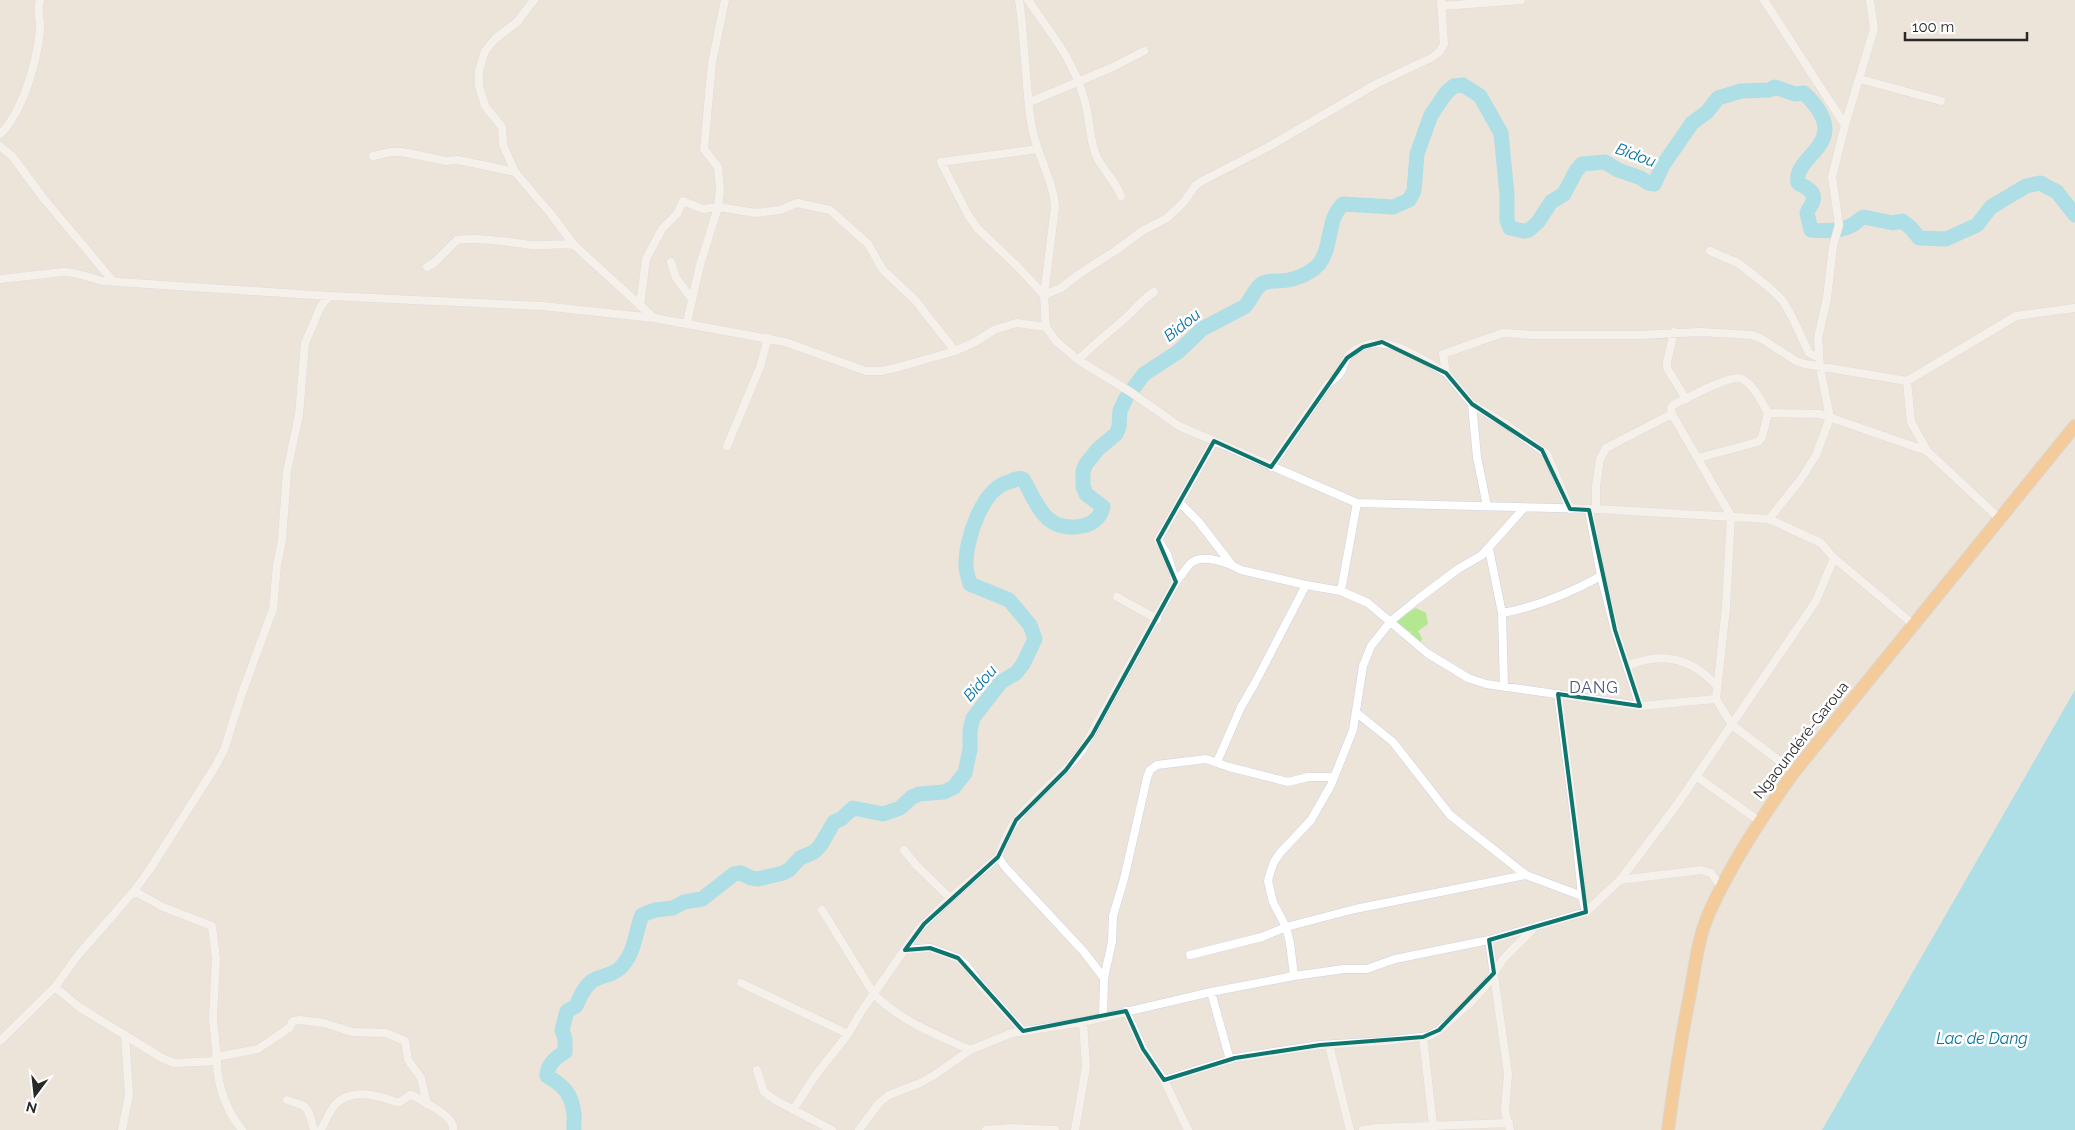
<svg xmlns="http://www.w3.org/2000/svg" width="2075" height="1130" viewBox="0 0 2075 1130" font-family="Raleway,sans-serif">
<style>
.green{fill:#b3e891}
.water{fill:#63d7f7}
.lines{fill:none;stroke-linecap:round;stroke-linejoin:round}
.river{stroke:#63d7f7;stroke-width:15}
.minor-casing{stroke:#ced3e3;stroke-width:9}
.trunk-casing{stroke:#c7c7c7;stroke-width:14}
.minor{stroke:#fff;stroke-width:8}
.trunk{stroke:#fdaf50;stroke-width:12}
.marked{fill:none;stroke:#0f766e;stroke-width:4;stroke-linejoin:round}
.labels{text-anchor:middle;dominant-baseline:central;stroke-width:5;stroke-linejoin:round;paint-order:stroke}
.street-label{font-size:15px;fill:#292929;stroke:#fff}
.water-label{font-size:16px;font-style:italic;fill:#0473a2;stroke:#fff}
.neighbourhood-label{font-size:16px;letter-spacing:1px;fill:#46537c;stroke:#fff}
</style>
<rect width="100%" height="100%" fill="#ece3d9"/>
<path class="green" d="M1416,608L1426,613L1428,624L1418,631L1422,638L1421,641L1416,643L1411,636V632L1400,628L1395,622L1400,617Z"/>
<path class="water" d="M2075,690V1130H1822Z"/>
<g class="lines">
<path class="river" d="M574,1130C573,1124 575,1119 574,1114C572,1094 563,1085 547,1076C547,1065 556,1057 565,1052V1039L562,1030L567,1011L576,1006C580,997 584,987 592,981C601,975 612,976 620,968C635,954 635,933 642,915L655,910L673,908L684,902L702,899L734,874L741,873L751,878L758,879L783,873L789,870L800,858L814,852L820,846L834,822L841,819L853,808L883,814L900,808L912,797L919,794L944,792L954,787L965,773L970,749V730L973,718L1001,682L1016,673L1023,664L1035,639L1030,625L1009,600L970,584C969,579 966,572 966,566C965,541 982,488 1009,482C1015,480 1017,477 1023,479C1038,505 1045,533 1082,526C1093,524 1100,518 1103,507L1086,494L1083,486V471L1086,464L1098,449L1116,434L1119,427L1120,411L1126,398L1144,374L1178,352L1202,329L1244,307C1252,300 1253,289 1263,283C1267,281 1272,281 1277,281C1292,281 1309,275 1319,264C1333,246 1326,220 1343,204L1393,207L1409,200L1414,191L1417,154L1431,115L1446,93L1454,86L1463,85L1480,96L1501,133L1507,195V220L1510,228L1523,231L1529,230L1538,222L1551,202L1564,194L1576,171L1582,164L1605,162L1618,170L1641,178L1648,183L1654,184L1663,165L1692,123L1707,112L1718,98L1741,91L1769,90L1775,87L1795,94L1804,93C1857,144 1792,154 1798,183C1805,187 1816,191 1813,201C1812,206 1808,208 1807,213L1811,230C1824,231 1842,232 1854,224C1858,221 1859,219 1864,217L1893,223L1902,221L1911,228L1919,238L1946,239L1977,225L1991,207L2026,186L2040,183L2057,192L2075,215"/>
<g class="minor-casing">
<path id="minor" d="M534,0L517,22L495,39L485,51L479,71V86L485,106L502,127L503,145L515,172L550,213L574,245L654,318
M1019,0C1025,40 1025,82 1031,122C1035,152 1053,178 1055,207L1044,295L1046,327
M1028,0C1052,35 1074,60 1085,102C1090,119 1089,138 1096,155C1102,170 1115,180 1121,196
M1764,0L1845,125L1832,177L1839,225L1833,246L1827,298L1818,338L1820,367L1830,418L1816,455L1801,479L1769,519
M1442,6L1521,0
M1860,79L1941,101
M1030,102L1113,67L1144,51
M1845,125L1874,29L1870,0
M0,134C23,112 37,61 40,30C41,18 36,11 40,0
M0,146L12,156L44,199L113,281
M1038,149L941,162L968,215L978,229L1016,265L1044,295L1061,288L1079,274L1115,251L1142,231L1167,218L1184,202L1195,186L1202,181L1270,146L1376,84L1433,57L1440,51L1444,44L1441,0
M373,156L391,152H402L446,161L458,160L515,172
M1710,251L1738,263L1771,289L1783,301L1792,317L1809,353L1819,358
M671,262L676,278L692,299
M427,267L435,262L457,240C482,237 507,242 531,245C546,246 560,243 574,245
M0,279L64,272L74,273L103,281L329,296L542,306L654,318L785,342L866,371H881L899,367L955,351L975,342L994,330L1016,323L1046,327L1056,341L1078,360L1129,391L1179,426L1357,503L1596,509L1769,519L1821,543L1834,558L1914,625
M640,306L646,259L662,229L677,214L683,201L703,209L718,207L756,213L780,210L797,203L830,210L868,244L883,270L915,300L955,351
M687,322L700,265L718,207L720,189L718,167L704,149L712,63L725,0
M1674,332L1667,362V368L1686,399
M1078,360C1092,346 1107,334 1122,321C1133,312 1141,300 1154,292
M1907,381L1911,422L1927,451
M1472,404L1477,457L1487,506
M1768,413L1820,414L1927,451L2001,520
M727,446L760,367L768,338
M1698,458L1758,442L1762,437L1768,413C1761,401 1754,385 1742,379C1732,373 1685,399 1673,405L1671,408L1672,414L1731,516L1726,607L1716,699L1732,725L1794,772
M1271,467L1327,385C1331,381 1338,377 1341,372C1344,366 1345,359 1350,354C1380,327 1418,357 1446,373
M1180,503L1198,521L1232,565
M1570,509L1547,454L1507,425L1472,404L1446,373L1443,354L1503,333L1533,335H1639L1700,332L1752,335L1762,339L1796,361L1805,364L1907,381L2016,316L2075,308
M1596,509V486L1600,459L1606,448L1672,414
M1589,510L1601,576L1615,630L1640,706
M1489,549L1502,613L1504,687
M1176,582L1167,554L1158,540L1214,441
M1341,591L1357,503
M1117,597L1157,619
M1502,613C1537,607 1570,593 1601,576
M1627,666C1663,651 1691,658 1717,686
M1558,694L1574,815L1582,896L1586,912
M1357,713L1393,742L1450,815L1526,875L1582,896
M1217,762L1241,707L1255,683L1306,585L1341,591L1368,603L1427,653L1468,678L1486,684L1640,706L1716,699
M1696,776L1759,821
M904,850L916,865L950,898
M1620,880L1701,870L1711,873L1722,888
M134,891L163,907L212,926L216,959L213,1019L217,1059
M822,910L874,994C899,1020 937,1035 970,1050
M1489,940L1508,1074L1505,1111L1510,1130
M905,950L930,948L958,958L967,966L981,985L1023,1031
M1190,955L1262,937L1286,927L1355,909L1526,875
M1294,976L1290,943L1286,927L1273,902L1268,881L1270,873L1274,862L1280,853L1311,820L1331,785L1353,730L1363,666L1371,646L1391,621L1418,599L1458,569L1482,555L1524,508
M1104,978L1084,952L1006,868L998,857C1003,845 1007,832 1015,822C1033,797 1061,777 1081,752L1176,582C1181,576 1186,568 1191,563C1203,553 1229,563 1241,570L1306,585
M741,983L848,1034L861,1012L919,929L950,898L998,857
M55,987L79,1007L162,1058L174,1063L217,1061C217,1086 227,1111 242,1130
M1211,992L1230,1060
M1126,1011L1143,1049L1164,1080L1188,1130
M1103,1017L1104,978L1112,942L1113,916L1124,879L1147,778L1150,770L1157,765L1206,759L1229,767L1288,782L1308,777H1334
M1423,1037L1433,1125
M0,1041L55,987L79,954L134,891L150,869L215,767L224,750L241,696L273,609L277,565L282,540L287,471L299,415L305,343L321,306L329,296
M1329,1045L1350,1130
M216,1057L258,1049L289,1028L293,1021L300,1020L324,1023L352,1032L386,1033L405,1041L408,1060L421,1078L427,1104
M757,1070L764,1092L775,1100L832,1130
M1164,1080L1235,1058L1320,1045L1385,1041L1429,1036L1439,1030L1469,1004L1484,988L1504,958L1535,927
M287,1100C311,1107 307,1107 314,1130
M793,1110L815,1076L848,1034
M122,1130L129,1095L125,1035
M321,1130C325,1122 329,1112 335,1105C350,1088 378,1095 396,1102H400L410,1095L414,1096C425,1103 456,1116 453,1130
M859,1130L879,1103L889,1095L920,1083L933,1076L970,1050L1012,1033L1083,1022L1211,992L1294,976L1344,969H1367L1395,959L1489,940L1586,912L1620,880L1676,806L1816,601L1834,558
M986,1130L1013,1128L1055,1130
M1075,1130L1086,1067L1083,1022
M1363,1130L1378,1128L1509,1123"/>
</g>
<g class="trunk-casing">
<path id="trunk" d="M1668,1130C1674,1084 1681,1039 1690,994C1695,967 1698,938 1709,913C1732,862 1762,817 1794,772L2075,426"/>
</g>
<use href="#minor" class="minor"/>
<use href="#trunk" class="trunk"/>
</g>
<path d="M0 0H2075V1130H0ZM1382,342L1446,373L1472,404L1542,450L1570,509L1589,510L1615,630L1640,706L1558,694L1586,912L1489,940L1494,973L1439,1030L1423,1037L1320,1045L1235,1058L1164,1080L1143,1049L1126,1011L1023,1031L958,958L930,948L905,950L924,924L998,857L1016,820L1066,770L1092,735L1176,582L1158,540L1214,441L1271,467L1347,358L1363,347Z" fill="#ece3d9" fill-opacity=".55" fill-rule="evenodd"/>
<path class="marked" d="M1382,342L1446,373L1472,404L1542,450L1570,509L1589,510L1615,630L1640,706L1558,694L1586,912L1489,940L1494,973L1439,1030L1423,1037L1320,1045L1235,1058L1164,1080L1143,1049L1126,1011L1023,1031L958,958L930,948L905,950L924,924L998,857L1016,820L1066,770L1092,735L1176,582L1158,540L1214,441L1271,467L1347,358L1363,347Z"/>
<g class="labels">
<g class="street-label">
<text transform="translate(1801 740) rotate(-52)">Ngaoundéré-Garoua</text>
</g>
<g class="water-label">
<text transform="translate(1636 155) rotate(20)">Bidou</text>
<text transform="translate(1182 325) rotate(-39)">Bidou</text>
<text transform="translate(980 683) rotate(-49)">Bidou</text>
<text x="1982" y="1038">Lac de Dang</text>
</g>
<g class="neighbourhood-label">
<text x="1594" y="687">DANG</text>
</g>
</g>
<g transform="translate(35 1095) rotate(195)" stroke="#ffffff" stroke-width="4" paint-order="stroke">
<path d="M0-4L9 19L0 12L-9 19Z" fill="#292929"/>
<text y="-8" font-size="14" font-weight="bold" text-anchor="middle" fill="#292929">N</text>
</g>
<path d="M1905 32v8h122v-8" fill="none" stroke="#292929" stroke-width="2.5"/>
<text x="1912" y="32" font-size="15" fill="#292929" stroke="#ffffff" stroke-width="4" paint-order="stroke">100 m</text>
</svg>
